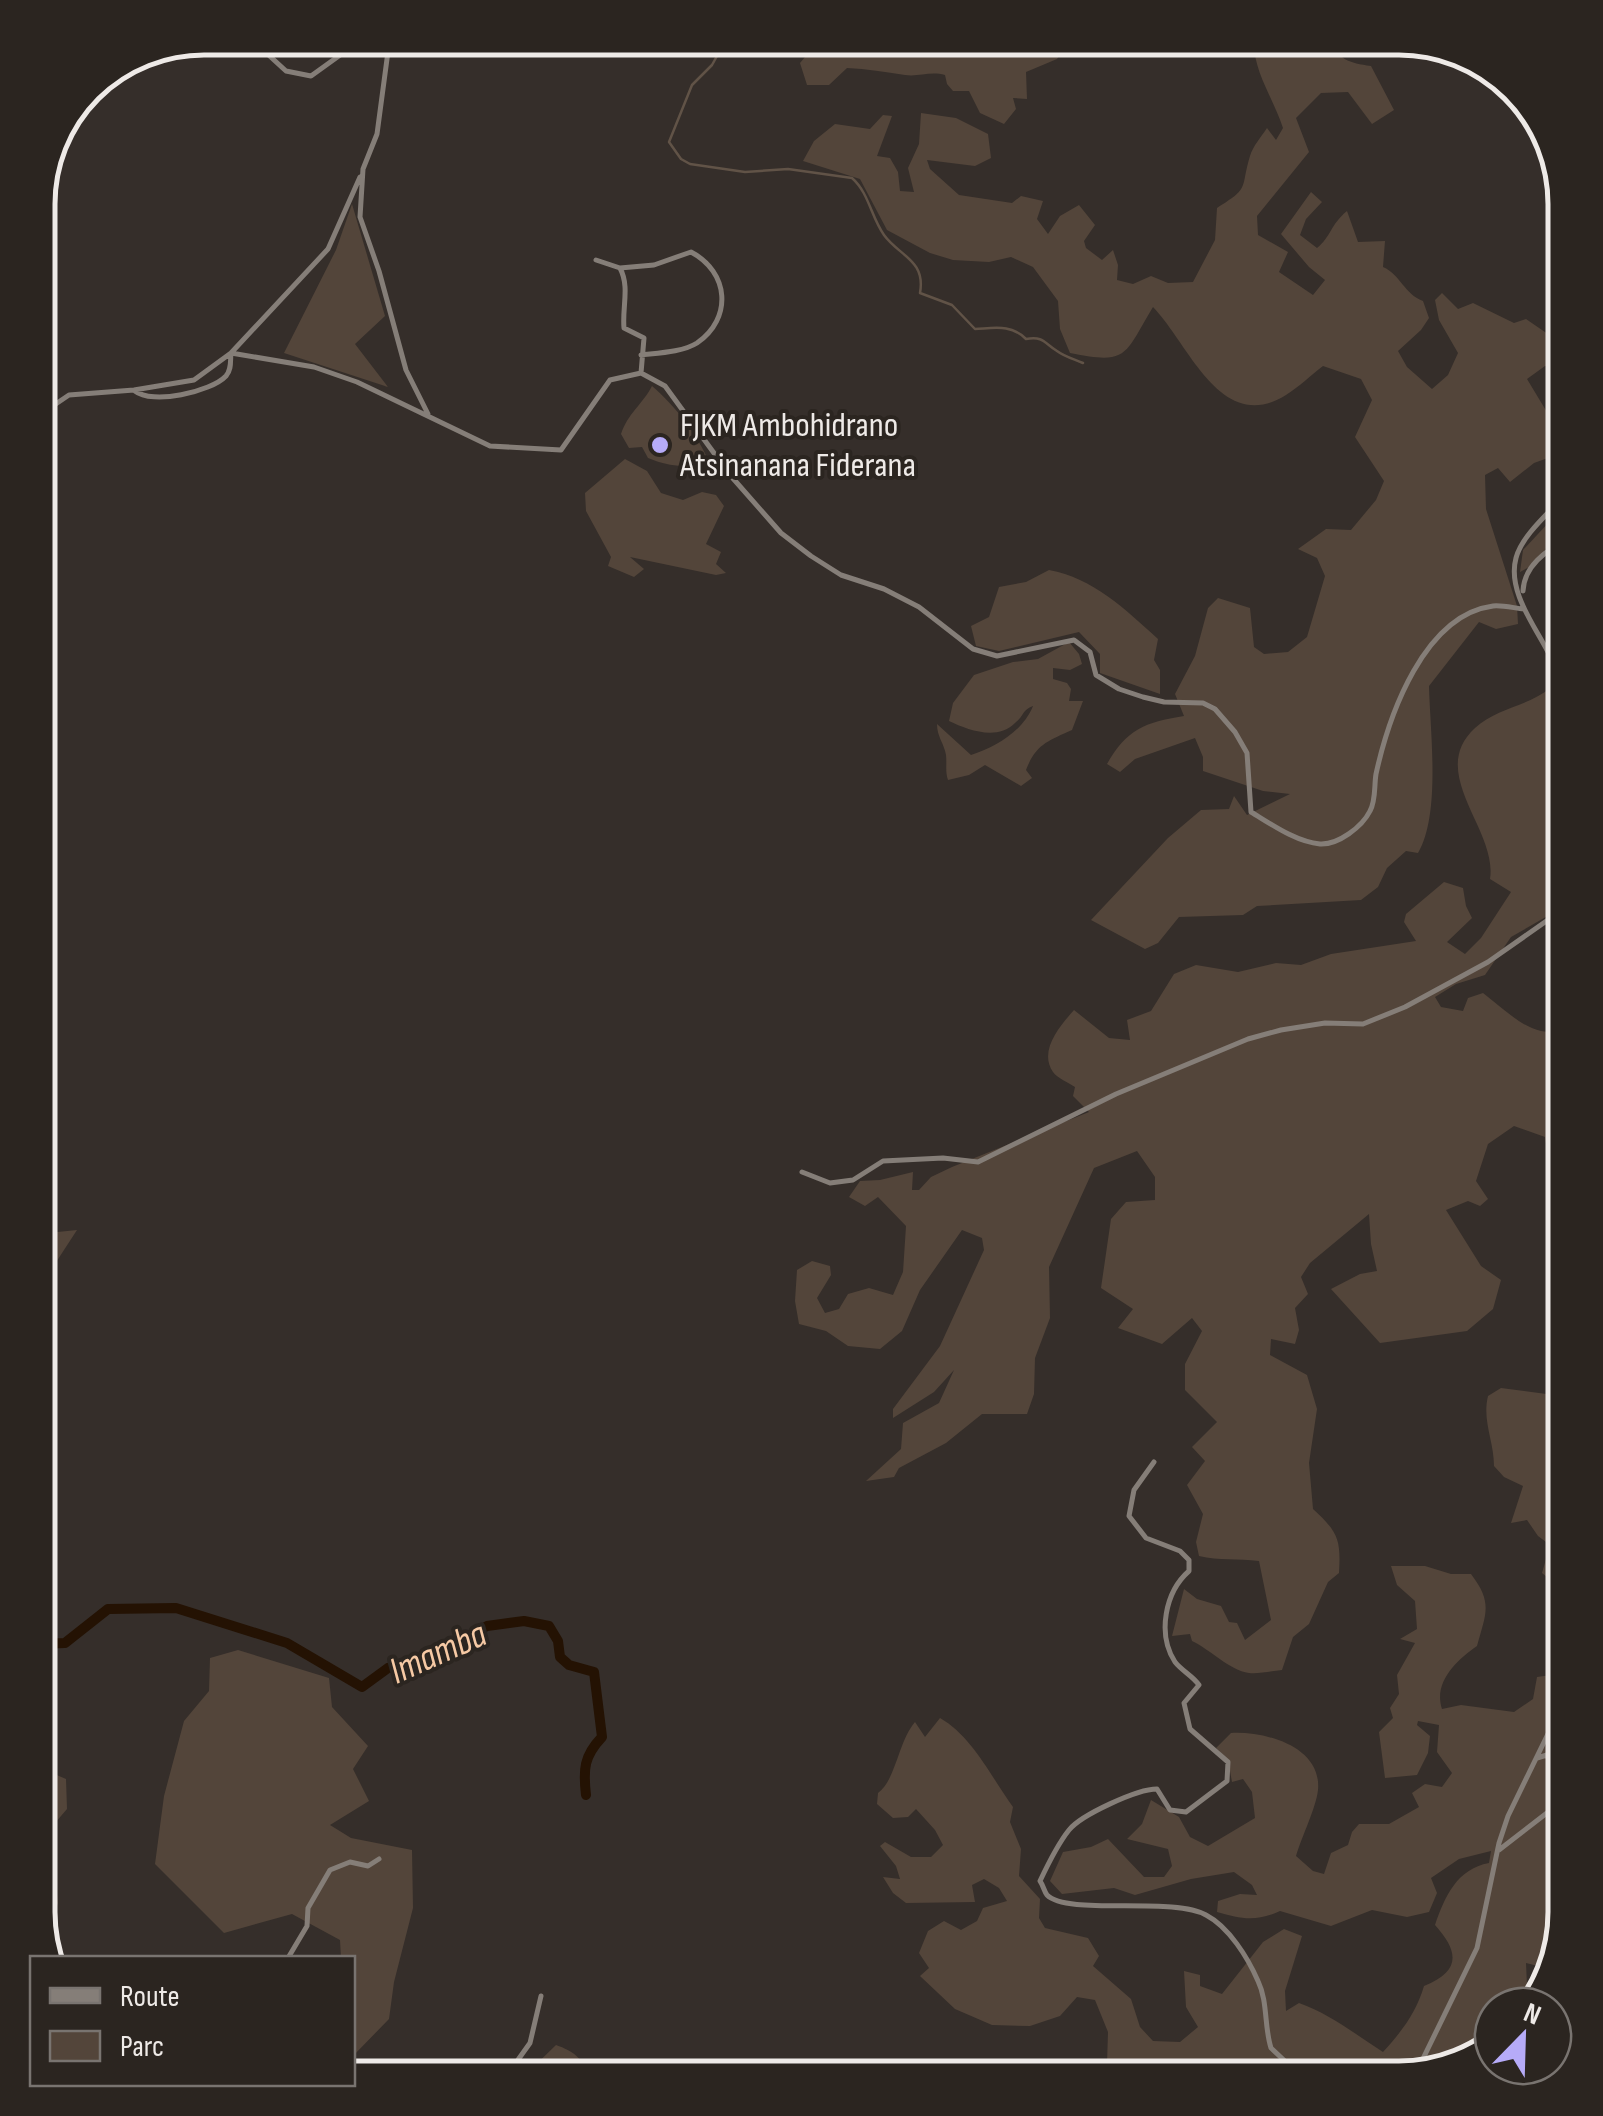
<svg xmlns="http://www.w3.org/2000/svg" width="1603" height="2116" viewBox="0 0 1603 2116" font-family="'Sofia Sans Condensed',sans-serif">
<style>
.green{fill:#53453a}
.lines{fill:none;stroke-linecap:round;stroke-linejoin:round}
.stream{stroke:#615347;stroke-width:2.5}
.river{stroke:#241203;stroke-width:10}
.minor{stroke:#857e78;stroke-width:5}
.poi-dot{fill:#b6abf8;stroke:#2b2520;stroke-width:4}
.labels{text-anchor:middle;dominant-baseline:central;stroke-width:8;stroke-linejoin:round;paint-order:stroke}
.poi-label{font-size:35px;fill:#eeeae7;stroke:#2b2520;text-anchor:start}
.water-label{font-size:38px;font-style:italic;fill:#f6c9a4;stroke:#2b2520}
.rim{fill:none;stroke:#eeeae7;stroke-width:5}
</style>
<rect width="100%" height="100%" fill="#352e2a"/>
<path class="green" d="M796,38H1071L1057,59L1026,72L1027,99L1013,98L1016,109L1004,124L980,113L969,91H953L947,84L945,75C930,71 919,77 905,75C885,72 867,69 847,68L829,85H807L800,63L810,51Z
M1254,38H1329C1338,60 1349,63 1371,66L1394,110L1372,124L1348,92L1321,93L1296,118L1309,152L1257,216L1258,235L1288,252L1279,272L1313,295L1325,280L1309,267L1281,234L1311,192L1322,202L1306,219L1300,235L1317,248C1331,237 1330,225 1347,211L1358,242L1385,241L1383,267C1401,275 1404,294 1423,301L1429,318L1421,330L1398,351L1407,367L1432,389L1448,375L1458,353L1439,320L1435,300L1442,293L1458,309L1473,303L1514,323L1526,319L1558,341L1565,340V369L1545,366L1527,379L1565,442L1559,454L1534,463L1510,482L1498,468L1485,475L1486,509L1517,606L1518,624L1496,629L1479,622L1429,686C1430,731 1441,814 1418,853L1406,851L1387,868L1378,887L1361,900L1257,906L1243,915L1179,917L1158,943L1145,949L1091,920L1168,838L1201,810L1229,809L1234,796L1247,815L1290,794L1263,791L1203,771V757L1195,738L1135,759L1120,772L1107,764C1126,730 1145,722 1184,716L1175,694L1195,656L1208,608L1218,598L1250,608L1254,647L1264,654L1288,652L1307,637L1325,576L1317,558L1298,549L1326,529L1351,530L1376,500L1384,481L1355,437L1372,400L1361,379L1323,366C1311,375 1299,387 1286,395C1221,436 1189,344 1153,307C1124,355 1129,365 1070,353L1060,329L1058,301L1033,267L1011,257L989,262L953,260L930,253L887,230L860,179L803,161L814,141L835,124L870,129L883,115L892,116L877,156L890,158L898,172L900,191L914,192L908,168L919,144L921,113L956,118L988,134L991,158L975,166L927,160L930,169L959,195L1012,203L1021,196L1043,201L1037,219L1048,234L1060,216L1079,205L1095,225L1084,241L1086,248L1102,260L1113,250L1118,265L1117,280L1133,284L1151,276L1168,283L1193,282L1215,240L1217,208C1251,187 1240,189 1250,156C1253,146 1261,137 1267,128L1276,140L1283,128C1273,97 1252,70 1254,38Z
M352,204L385,316L355,344L388,387L284,353L336,250Z
M652,386C675,406 697,433 709,462C685,468 670,467 648,458L642,447L629,448L621,434C628,413 642,405 652,386Z
M625,459L647,471L661,493L683,500L702,492L716,495L724,506L706,544L721,552L716,564L726,573L716,575L630,557L644,569L634,577L608,566L611,557L586,511L585,493Z
M1565,505V538L1554,537L1535,564L1520,572L1523,550Z
M1049,570C1093,578 1125,609 1158,639L1154,660L1160,670V694L1100,673V654L1079,632L999,651L976,646L971,626L989,617L999,587L1026,582Z
M1069,642L1079,654L1082,664L1070,670L1053,668V679L1067,683L1071,689L1069,701H1083L1072,730C1048,741 1036,744 1026,770L1032,778L1021,786L985,765L969,775L948,780C945,771 947,765 946,755C944,743 937,737 937,724L971,755C996,747 1023,731 1033,706C1022,710 1024,716 1015,723C997,741 968,730 949,721L953,703L974,675L1013,662L1038,659Z
M1556,653L1565,663V906L1511,937L1485,975L1456,984L1435,997L1441,1007L1463,1011L1468,998L1483,993C1499,1005 1521,1027 1541,1031C1551,1033 1555,1030 1565,1035V1177L1548,1157L1545,1137L1514,1126L1488,1144L1476,1181L1488,1199L1480,1206L1468,1201L1446,1210L1481,1266L1501,1280L1493,1309L1467,1331L1380,1343L1331,1289L1360,1274L1377,1271L1371,1244L1369,1214L1310,1263L1301,1277L1308,1294L1295,1308L1299,1330L1295,1344L1271,1339L1270,1355L1307,1375L1317,1409L1309,1463L1313,1509C1338,1532 1341,1539 1339,1573L1328,1582L1309,1624L1293,1637L1282,1670C1272,1671 1259,1674 1249,1673C1229,1670 1211,1650 1192,1641L1190,1634L1172,1636L1184,1589L1197,1599L1221,1606L1229,1622L1237,1623L1245,1640L1271,1620L1259,1561C1238,1558 1219,1561 1199,1556L1196,1542L1203,1514L1187,1485L1205,1461L1192,1447L1217,1422L1185,1390V1364L1202,1331L1192,1318L1162,1344L1118,1328L1133,1309L1101,1288L1111,1219L1126,1202L1155,1200V1177L1137,1151L1094,1168L1049,1267L1050,1318L1035,1358L1034,1394L1027,1414H982L946,1443L899,1468L894,1477L866,1481L901,1449L903,1423L939,1403L954,1370L934,1392L893,1418V1409L940,1346L984,1250L982,1238L962,1230L920,1290L902,1331L880,1349L848,1346L826,1331L799,1324L795,1301L797,1270L812,1261L830,1266L831,1275L817,1298L825,1313L839,1309L848,1294L869,1288L893,1295L903,1272L906,1226L878,1197L865,1206L849,1197L860,1181L880,1180L913,1172L912,1190H919L931,1177L952,1167L1089,1112L1073,1096L1075,1087C1069,1083 1057,1078 1053,1072C1038,1050 1061,1025 1074,1010L1109,1038L1130,1040L1127,1020L1151,1011L1174,974L1196,965L1238,972L1276,963L1301,965L1331,954L1416,941L1404,922L1406,914L1444,882L1463,888L1466,906L1472,918L1447,942L1465,954L1481,938L1511,892L1490,879C1498,830 1426,773 1475,728C1496,708 1529,706 1550,688Z
M77,1230L38,1290V1234Z
M1501,1388L1554,1395L1565,1393V1592L1542,1573L1550,1545L1538,1536L1527,1520L1511,1523L1523,1486L1504,1477L1494,1466C1494,1441 1482,1421 1488,1396Z
M1391,1566H1425L1451,1574H1471C1493,1603 1486,1613 1477,1646C1457,1660 1433,1682 1442,1709L1461,1705L1514,1712L1533,1699L1537,1677L1565,1673V1912L1550,1969L1526,1963L1527,1986L1538,2001L1533,2006H1493L1491,2051L1399,2078H1164L1146,2071L1129,2077L1107,2064L1108,2032L1095,2000L1077,1997L1060,2016L1030,2026L992,2025L955,2009L920,1976L929,1968L919,1953L928,1931L944,1921L961,1930L977,1921L983,1908L1007,1901L999,1888L984,1879L972,1885L975,1902L906,1903L893,1893L883,1877L900,1879L896,1866L880,1846L885,1842L911,1857H931L943,1845L935,1830L916,1809L908,1817L893,1818L877,1804L878,1793C896,1780 898,1742 915,1722L925,1737L940,1718C973,1737 991,1777 1013,1807L1010,1822L1021,1849L1019,1876L1040,1899L1039,1918L1045,1928L1088,1938L1099,1956L1093,1966L1131,1999L1140,2027L1153,2041L1180,2042L1198,2027L1186,2007L1184,1971L1200,1975V1986L1222,1994L1263,1942L1284,1929L1302,1936L1285,1991L1286,2011L1299,2003C1330,2014 1355,2034 1383,2052C1402,2031 1416,2013 1424,1986C1460,1971 1460,1953 1435,1925C1445,1896 1457,1869 1489,1863L1491,1851L1459,1859L1431,1878L1437,1893L1429,1912L1407,1917L1372,1910L1331,1926L1280,1911C1256,1922 1241,1919 1217,1912L1218,1901L1240,1894L1257,1895L1252,1885L1234,1872L1191,1879L1135,1895L1114,1888L1062,1894L1050,1881L1063,1852L1091,1847L1108,1839L1144,1877H1164L1172,1866L1168,1849L1127,1839L1142,1824L1151,1800L1179,1817L1190,1837L1208,1846L1255,1818L1252,1792L1243,1779L1232,1782L1228,1760L1216,1748L1231,1733C1264,1731 1322,1746 1318,1790C1316,1808 1302,1836 1296,1856L1313,1871L1324,1874L1331,1853L1348,1845L1352,1832L1359,1824H1389L1419,1807L1412,1793L1425,1784L1442,1787L1452,1773L1437,1752L1439,1725L1418,1721L1417,1725L1430,1736L1428,1753L1417,1775L1385,1778L1379,1732L1393,1718L1390,1708L1399,1694L1397,1675L1415,1643L1400,1639L1417,1629L1415,1601L1397,1585Z
M238,1650L329,1678L332,1707L368,1746L353,1769L369,1801L330,1825L351,1838L412,1850L413,1908L394,1982L389,2019L353,2056L352,1958H341L340,1940L292,1914L224,1933L155,1864L164,1796L184,1721L209,1691L210,1658Z
M38,1767L66,1779L67,1809L49,1830L58,1903L53,1918L39,1917L38,1912Z
M556,2045C573,2051 585,2059 588,2078H522Z"/>
<g class="lines">
<path class="stream" d="M727,38L712,65L692,85L669,142L681,159L690,164L745,172L788,169L852,178C869,193 871,217 884,235C899,256 926,260 920,293L952,305L975,329C995,328 1011,324 1026,339C1044,336 1044,343 1057,351C1065,357 1074,359 1083,363"/>
<path class="river" d="M38,1644L65,1643L108,1609L176,1608L287,1643L362,1687L388,1668L411,1664L446,1649L487,1626L524,1621L549,1626L558,1641L560,1657L569,1665L594,1672L602,1737C584,1756 583,1769 586,1795"/>
<path class="minor" d="M250,38L286,71L311,76L361,40L389,44L377,134L363,169L360,217L379,271L406,370L428,414
M596,260L620,268C630,287 622,307 624,328L644,338L641,373
M620,268L654,265L691,252C729,272 733,318 697,343C683,352 658,353 641,355
M135,391C152,405 211,392 226,376C232,369 230,361 231,353L328,249L360,177
M38,416L69,395L134,390L194,380L231,353L314,367L357,382L490,446L561,450L610,380L641,373L665,386L730,475L781,533L811,556L841,575L884,589L919,607L973,649L997,656L1074,640L1090,652L1096,675L1119,689L1143,697L1164,702L1203,703L1215,709L1235,732L1247,753L1251,812C1271,824 1296,842 1320,844C1338,845 1362,827 1370,811C1376,800 1374,786 1376,774C1389,715 1424,615 1493,606C1502,605 1514,608 1524,609
M1523,591C1524,566 1546,551 1565,540
M1565,699C1560,684 1555,669 1549,654C1535,626 1507,591 1516,558C1522,535 1550,512 1565,495
M802,1172L830,1183L853,1180L883,1161L943,1158L978,1162L1116,1094L1248,1039L1281,1030L1325,1023L1363,1024L1405,1007L1488,962L1565,908
M1154,1462L1134,1490L1129,1516L1146,1538L1180,1551L1189,1560V1571C1165,1592 1157,1634 1175,1662C1182,1671 1193,1676 1199,1685L1184,1703L1190,1729L1228,1762L1227,1781L1186,1812L1170,1810L1157,1789C1137,1789 1081,1815 1069,1830C1057,1845 1048,1864 1040,1881C1043,1885 1044,1891 1047,1895C1067,1916 1174,1896 1206,1915C1229,1927 1248,1958 1258,1981C1268,2002 1264,2026 1271,2048L1303,2078
M1547,1755L1551,1765L1565,1775
M1537,1758L1547,1755L1565,1730
M1499,1850L1565,1799
M288,1958L307,1926L308,1908L330,1870L350,1862L368,1866L379,1859
M1416,2073L1477,1948L1499,1843L1508,1816L1565,1699
M505,2078L530,2043L541,1996
M822,2078L846,2062"/>
</g>
<circle class="poi-dot" cx="660" cy="445" r="10"/>
<g class="labels">
<g class="poi-label">
<text x="680" y="425">FJKM Ambohidrano<tspan x="680" dy="40">Atsinanana Fiderana</tspan></text>
</g>
<g class="water-label">
<text transform="translate(438 1653) rotate(-24)">Imamba</text>
</g>
</g>
<path d="M0 0H1603V2116H0ZM204 55H1399A149 149 0 0 1 1548 204V1912A149 149 0 0 1 1399 2061H204A149 149 0 0 1 55 1912V204A149 149 0 0 1 204 55Z" fill="#2b2520" fill-rule="evenodd"/>
<path class="rim" d="M204 55H1399A149 149 0 0 1 1548 204V1912A149 149 0 0 1 1399 2061H204A149 149 0 0 1 55 1912V204A149 149 0 0 1 204 55Z"/>
<rect x="30" y="1956" width="325" height="130" fill="#2b2520" stroke="#797470" stroke-width="2.5"/>
<rect x="50" y="1988" width="50" height="15" fill="#857e78" stroke="#797470" stroke-width="2.5"/>
<text x="120" y="2006" font-size="30" fill="#eeeae7">Route</text>
<rect x="50" y="2031" width="50" height="30" fill="#53453a" stroke="#797470" stroke-width="2.5"/>
<text x="120" y="2056" font-size="30" fill="#eeeae7">Parc</text>
<g transform="translate(1523 2036) rotate(23)"><circle r="48" fill="#2b2520" stroke="#797470" stroke-width="2.5"/>
<path d="M0-8L18 38L0 25L-18 38Z" fill="#b6abf8"/>
<text y="-15" font-size="28" font-weight="bold" text-anchor="middle" fill="#eeeae7">N</text>
</g>
</svg>
